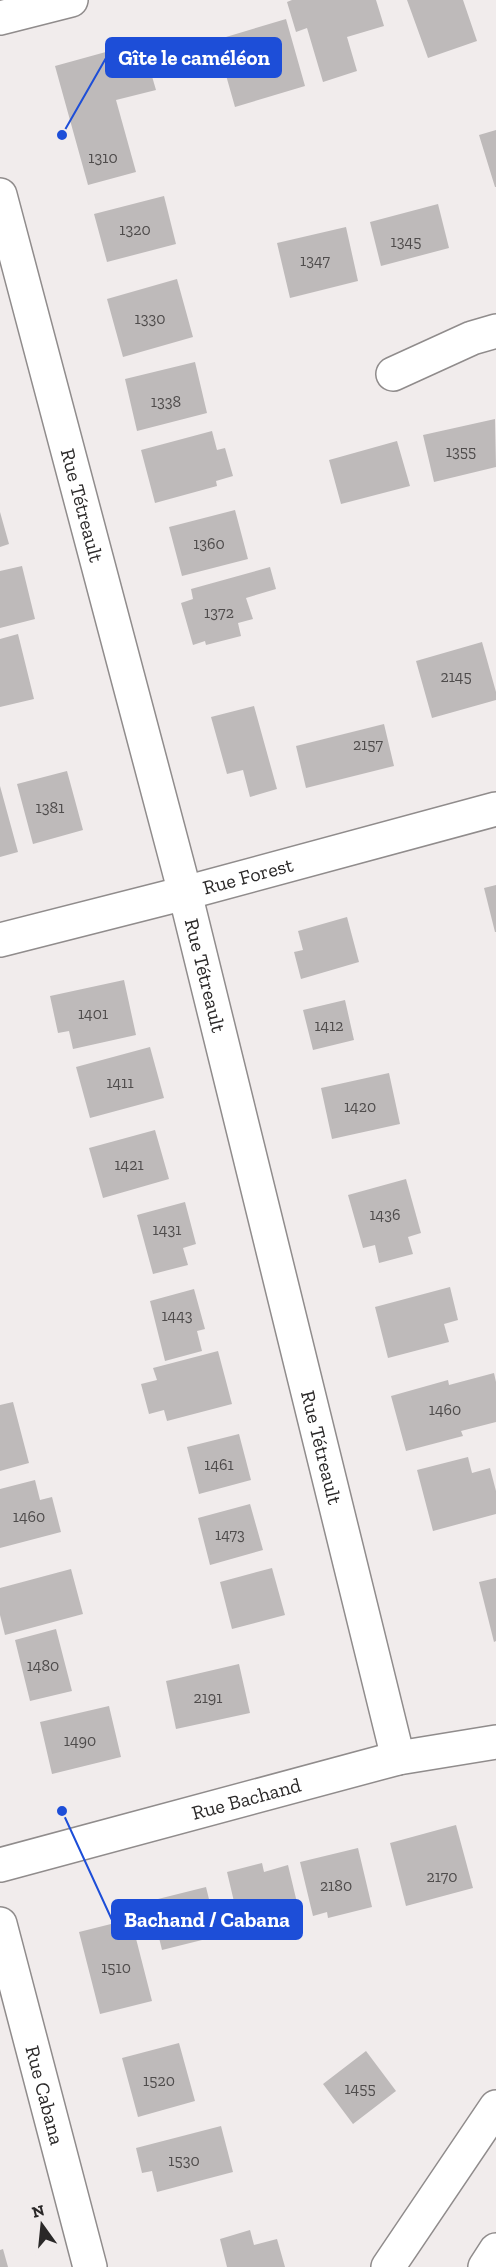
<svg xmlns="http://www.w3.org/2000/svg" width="496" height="2267" viewBox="0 0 496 2267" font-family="'Zilla Slab',serif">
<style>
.building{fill:#bebaba}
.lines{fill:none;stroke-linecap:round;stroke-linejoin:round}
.minor-casing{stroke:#908c8c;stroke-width:36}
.major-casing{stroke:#908c8c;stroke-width:36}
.minor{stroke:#fff;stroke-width:33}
.major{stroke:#fff;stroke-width:33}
.labels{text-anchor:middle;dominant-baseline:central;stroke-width:4.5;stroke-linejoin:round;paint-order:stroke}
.number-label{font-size:16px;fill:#4f4c4c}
.street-label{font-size:20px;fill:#2a2828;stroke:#f1ecec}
.leader{fill:none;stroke:#1d4ed8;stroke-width:2}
.callout-dot{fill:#1d4ed8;stroke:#f1ecec;stroke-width:2}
.callout{fill:#1d4ed8;stroke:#1d4ed8;stroke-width:2}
.callout-label{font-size:21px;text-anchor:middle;font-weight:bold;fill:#fff}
</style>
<rect width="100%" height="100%" fill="#f1ecec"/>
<path class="building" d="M292,0H376L384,26L347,37L357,71L323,82L307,28L296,32L287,2Z
M407,0H463L477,41L428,58Z
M286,19L305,86L235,107L216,40Z
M142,42L156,90L116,100L136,172L88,185L55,66Z
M496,130V187H495L479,135Z
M164,196L176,244L107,262L94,214Z
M438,204L449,248L381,266L370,222Z
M346,227L358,281L290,298L277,243Z
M177,279L193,337L123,357L107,299Z
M195,362L207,413L137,431L125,379Z
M495,419L496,467L434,482L423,435Z
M212,431L217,450L225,448L233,476L216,481L217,486L155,503L141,450Z
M397,441L410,486L341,504L329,460Z
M235,510L248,559L182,576L169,527Z
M0,512L9,544L0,547Z
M22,566L35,619L0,628V571Z
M270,567L276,589L246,598L253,619L238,623L241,636L206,645L205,641L193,645L181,603L193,599L191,589Z
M18,634L34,699L0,707V639Z
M482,642L496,692V700L432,718L416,661Z
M254,706L277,789L250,797L243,770L227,774L211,717Z
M384,724L394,766L306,788L296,746Z
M67,771L83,830L33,844L17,784Z
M0,786L18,852L0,857Z
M496,885V932H495L484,888Z
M347,917L359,962L301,979L294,952L303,950L298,931Z
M124,980L136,1035L73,1049L69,1031L58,1033L50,996Z
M345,1000L354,1040L313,1050L303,1010Z
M150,1047L164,1098L90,1118L76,1067Z
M389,1073L400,1124L332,1139L321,1088Z
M155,1130L169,1179L103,1198L89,1148Z
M406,1179L421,1233L408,1237L413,1254L379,1263L375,1245L363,1248L348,1195Z
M185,1202L196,1244L183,1248L188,1265L153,1274L137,1215Z
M450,1287L458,1320L444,1324L449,1342L388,1358L375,1307Z
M194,1289L205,1329L197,1331L202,1351L165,1361L150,1301Z
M218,1351L232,1404L167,1421L164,1410L149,1414L141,1384L157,1380L153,1368Z
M494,1373L496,1382V1422L461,1431L463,1436L406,1451L391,1396L448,1380L449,1385Z
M13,1402L29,1463L0,1471V1405Z
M239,1434L251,1480L199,1494L187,1447Z
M468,1457L472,1473L490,1468L496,1491V1514L433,1531L417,1470Z
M35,1480L40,1500L52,1497L61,1532L0,1548V1489Z
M250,1504L263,1550L210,1565L198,1518Z
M272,1568L285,1615L232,1629L220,1582Z
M71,1569L83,1614L5,1635L0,1615V1588Z
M496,1578V1641L494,1642L479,1582Z
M56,1629L72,1691L30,1701L15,1640Z
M239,1664L250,1713L176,1729L166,1681Z
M109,1706L121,1757L52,1774L40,1722Z
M456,1825L473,1888L406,1906L390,1843Z
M358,1848L372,1907L328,1918L327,1912L313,1916L300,1862Z
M262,1863L264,1872L288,1865L299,1911L240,1927L227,1872Z
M206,1887L218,1936L162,1950L150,1901Z
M131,1919L152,2001L100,2014L79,1932Z
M179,2043L195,2101L138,2117L122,2058Z
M366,2051L396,2091L353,2124L323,2084Z
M221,2126L233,2172L157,2192L152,2171L142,2173L136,2148Z
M250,2230L254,2245L277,2239L285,2267H227L220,2239Z
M3,2249L8,2267H0V2250Z"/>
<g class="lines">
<g class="minor-casing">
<g id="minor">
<path d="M0,18L71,0"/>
<path id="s1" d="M0,195L185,893L398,1758"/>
<path d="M393,374L472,338L496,331"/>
<path id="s2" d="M0,940L185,893L496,809"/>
<path id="s3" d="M0,1865L398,1758L496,1742"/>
<path id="s4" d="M0,1924L90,2267"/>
</g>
</g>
<g class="major-casing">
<path id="major" d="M388,2267L496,2107
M485,2267L496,2250"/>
</g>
<use href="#minor" class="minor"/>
<use href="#major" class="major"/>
</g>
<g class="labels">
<g class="number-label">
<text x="103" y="157">1310</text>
<text x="135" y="229">1320</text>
<text x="406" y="241">1345</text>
<text x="315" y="260">1347</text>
<text x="150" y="318">1330</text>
<text x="166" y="401">1338</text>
<text x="461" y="451">1355</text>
<text x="209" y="543">1360</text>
<text x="219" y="612">1372</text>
<text x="456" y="676">2145</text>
<text x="368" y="744">2157</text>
<text x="50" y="807">1381</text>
<text x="93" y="1013">1401</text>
<text x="329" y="1025">1412</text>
<text x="120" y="1082">1411</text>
<text x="360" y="1106">1420</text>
<text x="129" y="1164">1421</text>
<text x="385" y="1214">1436</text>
<text x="167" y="1229">1431</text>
<text x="177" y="1315">1443</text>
<text x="445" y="1409">1460</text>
<text x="219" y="1464">1461</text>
<text x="29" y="1516">1460</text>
<text x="230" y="1534">1473</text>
<text x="43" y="1665">1480</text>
<text x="208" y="1697">2191</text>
<text x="80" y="1740">1490</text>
<text x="442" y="1876">2170</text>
<text x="336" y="1885">2180</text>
<text x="116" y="1967">1510</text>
<text x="159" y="2080">1520</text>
<text x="360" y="2088">1455</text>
<text x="184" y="2160">1530</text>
</g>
<g class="street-label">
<text stroke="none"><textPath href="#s1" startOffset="321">Rue Tétreault</textPath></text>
<text stroke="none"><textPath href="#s2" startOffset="256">Rue Forest</textPath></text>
<text stroke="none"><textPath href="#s1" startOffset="807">Rue Tétreault</textPath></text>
<text stroke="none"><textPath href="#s1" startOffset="1293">Rue Tétreault</textPath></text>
<text stroke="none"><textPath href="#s3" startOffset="255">Rue Bachand</textPath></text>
<text stroke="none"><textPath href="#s4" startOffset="177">Rue Cabana</textPath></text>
</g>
</g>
<path class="leader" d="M62 135L106 58M62 1811L112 1920"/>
<g class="callout-dot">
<circle cx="62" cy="135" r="6"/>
<circle cx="62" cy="1811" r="6"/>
</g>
<g class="callout">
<rect x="106" y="38" width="175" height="39" rx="6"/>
<rect x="112" y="1900" width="190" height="39" rx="6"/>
</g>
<g class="callout-label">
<text x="194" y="65">Gîte le caméléon</text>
<text x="207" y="1927">Bachand / Cabana</text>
</g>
<g transform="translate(42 2225) rotate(345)" stroke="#f1ecec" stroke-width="4.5" paint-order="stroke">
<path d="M0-4.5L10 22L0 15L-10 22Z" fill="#2a2828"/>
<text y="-9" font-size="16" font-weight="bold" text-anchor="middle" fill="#2a2828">N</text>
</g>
</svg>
